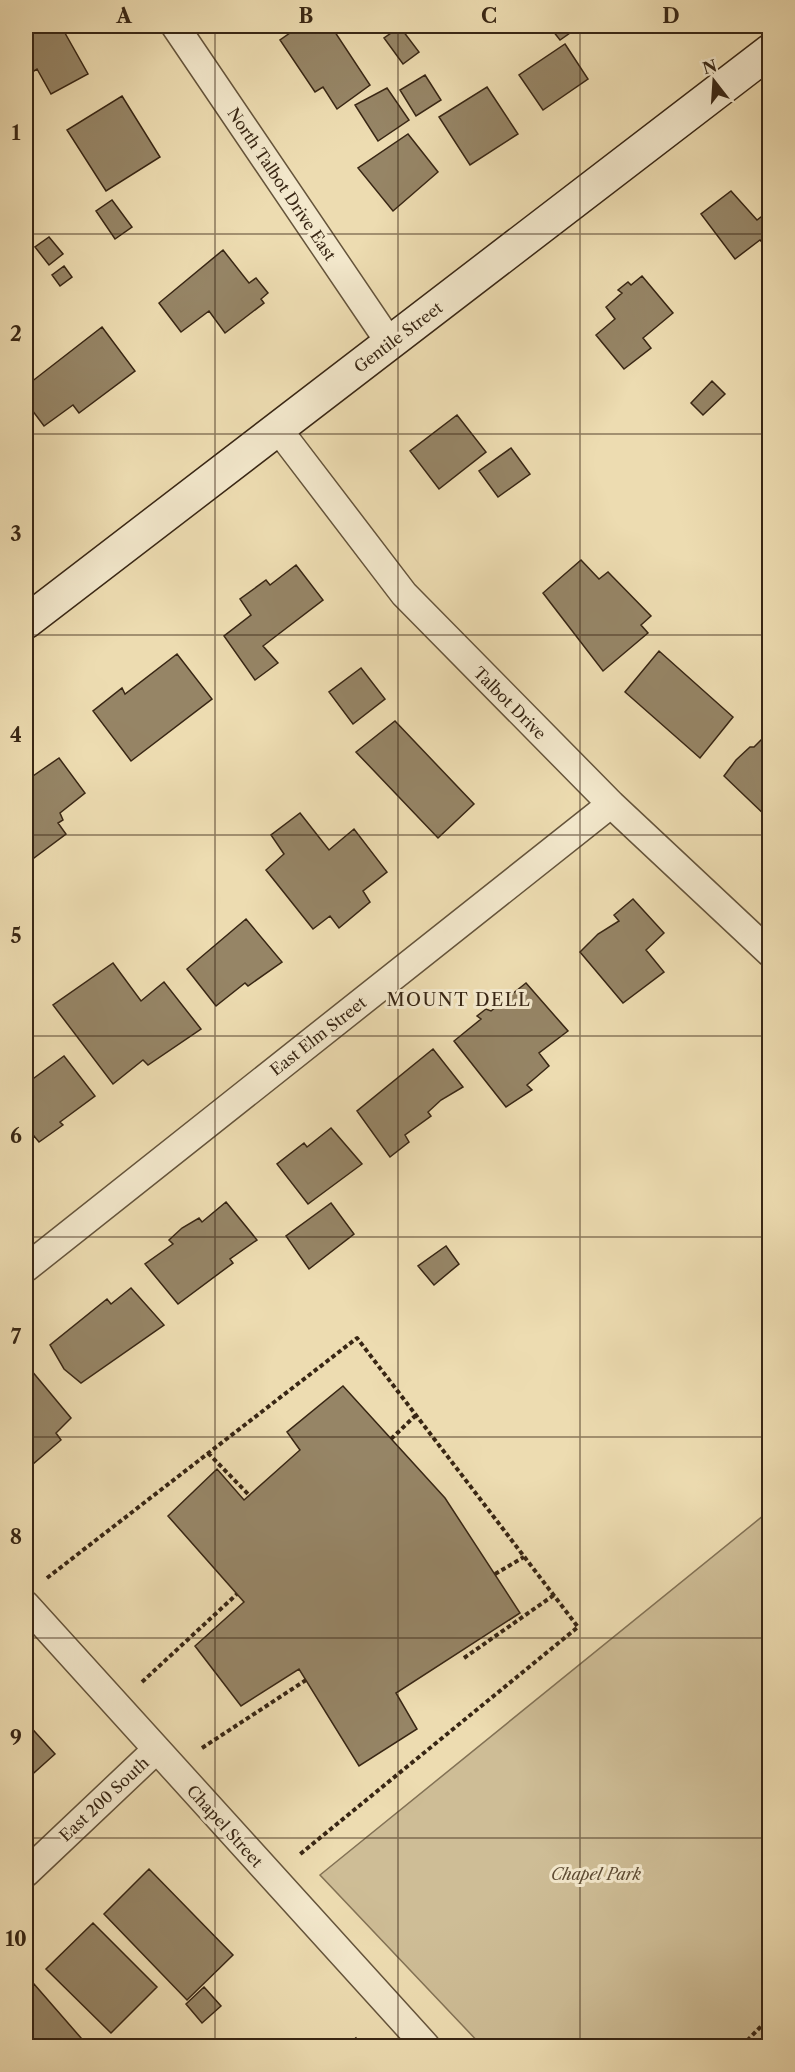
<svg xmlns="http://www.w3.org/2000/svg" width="795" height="2072" viewBox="0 0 795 2072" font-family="'Libre Caslon Text',serif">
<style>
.green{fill:#cebd96;stroke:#837255;stroke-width:1.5}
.building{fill:#968566;stroke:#382614;stroke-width:1.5}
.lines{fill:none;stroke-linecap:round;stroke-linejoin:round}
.street-casing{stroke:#65543b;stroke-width:30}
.secondary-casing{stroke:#382614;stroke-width:36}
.path{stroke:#382614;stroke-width:4;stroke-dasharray:4.5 3;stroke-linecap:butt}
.street{stroke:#f3e8cc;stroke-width:27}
.secondary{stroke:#f3e8cc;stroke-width:33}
.grid{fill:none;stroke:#382614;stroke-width:1.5;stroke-opacity:0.55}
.labels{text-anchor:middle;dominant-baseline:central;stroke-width:6;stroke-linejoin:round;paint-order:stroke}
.street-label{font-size:16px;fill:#382614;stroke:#f3e8cc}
.park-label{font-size:16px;font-style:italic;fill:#5e4c34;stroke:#f3e8cc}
.neighbourhood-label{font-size:18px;letter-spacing:1.5px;fill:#382614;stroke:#f3e8cc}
.neatline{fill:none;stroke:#382614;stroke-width:2}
.grid-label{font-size:20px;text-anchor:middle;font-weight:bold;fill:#382614}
</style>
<rect width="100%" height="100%" fill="#eddcb1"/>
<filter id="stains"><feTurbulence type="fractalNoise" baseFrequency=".00333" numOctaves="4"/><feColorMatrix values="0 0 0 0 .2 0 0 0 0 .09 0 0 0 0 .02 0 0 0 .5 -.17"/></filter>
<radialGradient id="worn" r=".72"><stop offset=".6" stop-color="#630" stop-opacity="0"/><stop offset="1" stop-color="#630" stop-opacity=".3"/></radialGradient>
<path class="green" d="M769,1511V2046H482L320,1875Z"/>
<path class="building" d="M26,26H56L58,28L61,26L88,74L51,94L37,69L26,76Z
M300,26H331L370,85L337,109L323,87L315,92L280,40Z
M549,26H580L560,40Z
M400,27L419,52L403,64L384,38Z
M565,44L588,79L543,110L519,75Z
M425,75L441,100L416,116L400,90Z
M487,87L518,134L470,165L439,117Z
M387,88L409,120L378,141L355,105Z
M122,96L160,157L106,191L67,130Z
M26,134L33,146L26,151Z
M408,134L438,172L393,211L358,168Z
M731,191L757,220L770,210V251L760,240L735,259L701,214Z
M112,200L132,227L115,239L96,211Z
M49,237L63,254L49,265L35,247Z
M223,250L249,283L256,278L268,293L261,299L264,303L225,333L209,311L181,332L159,303Z
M64,266L72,277L60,286L52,275Z
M642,276L673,313L643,338L651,348L624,369L596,335L615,319L606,307L622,293L618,290L628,282L631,285Z
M102,327L135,371L79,413L73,405L44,426L26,402V386Z
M712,381L725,394L703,415L691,403Z
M457,415L486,452L439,489L410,451Z
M511,448L530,474L498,497L479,471Z
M581,560L599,579L608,572L651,616L641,625L648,633L603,671L543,593Z
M296,565L323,600L263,646L278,663L255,680L224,636L251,615L240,599L266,580L270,585Z
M659,651L733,717L700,758L625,692Z
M177,654L212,699L131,761L93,711L122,688L125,694Z
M361,668L385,699L353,724L329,692Z
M395,721L474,804L438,838L356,752Z
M770,731V820L724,776L736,760L750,747H754Z
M59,758L85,793L60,813L63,820L58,823L66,834L34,858L26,849V776L28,774L30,778Z
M300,813L329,850L354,829L387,872L363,891L370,902L339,928L330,916L313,929L266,870L284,854L271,835Z
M633,899L664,933L646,950L664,972L623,1003L580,952L598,934L619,921L614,915Z
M246,919L282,962L248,986L245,983L216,1006L187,969Z
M113,963L141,1001L164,982L201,1029L148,1065L143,1060L113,1084L53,1005Z
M526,983L568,1031L539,1053L549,1066L527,1085L532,1090L506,1107L454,1041L481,1019L477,1016L486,1009L491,1011Z
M433,1049L463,1087L441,1100L428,1112L431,1116L405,1135L409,1142L390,1157L357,1111Z
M64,1056L95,1096L60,1122L63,1125L39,1142L34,1136L26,1141V1079L31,1075L34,1078Z
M331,1128L362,1164L308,1204L277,1164L304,1143L307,1147Z
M226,1202L257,1240L230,1259L233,1263L178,1304L145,1264L173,1244L169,1240L182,1228L199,1218L202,1222Z
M331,1203L354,1234L309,1269L286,1236Z
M446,1246L459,1264L434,1285L418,1266Z
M131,1288L164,1325L81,1383L64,1369L50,1345L107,1299L111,1304Z
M26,1364L71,1418L56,1433L61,1440L26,1470Z
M343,1386L445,1498L520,1613L396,1693L417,1729L359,1766L299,1669L241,1706L195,1646L244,1602L168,1516L217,1469L244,1500L300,1450L287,1432Z
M26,1722L55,1754L26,1780Z
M149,1869L233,1955L187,2000L104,1914Z
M93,1923L157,1987L111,2033L46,1969Z
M34,1984L88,2046H26V1991Z
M204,1987L221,2006L202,2023L186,2004Z"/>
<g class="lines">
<g class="street-casing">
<path id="street" d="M175,26L390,343
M278,429L404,594L611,804L770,953
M26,1268L611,804
M26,1605L426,2046
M26,1873L156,1750"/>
</g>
<g class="secondary-casing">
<path id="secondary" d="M26,622L770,51"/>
</g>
<path class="path" d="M391,1439L416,1415
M208,1453L250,1496
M495,1574L524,1557
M47,1578L357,1338L578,1627L299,1855
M464,1658L554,1595
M142,1682L237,1594
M202,1748L306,1680
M763,2024L770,2031
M348,2046L359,2037
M742,2046L770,2017"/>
<use href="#street" class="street"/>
<use href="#secondary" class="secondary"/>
</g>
<path class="grid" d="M215,26V2046M398,26V2046M580,26V2046M26,234H770M26,434H770M26,635H770M26,835H770M26,1036H770M26,1237H770M26,1437H770M26,1638H770M26,1838H770"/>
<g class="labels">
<g class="street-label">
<text transform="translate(282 184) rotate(56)">North Talbot Drive East</text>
<text transform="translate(398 337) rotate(-37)">Gentile Street</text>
<text transform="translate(510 703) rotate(45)">Talbot Drive</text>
<text transform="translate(318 1036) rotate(-38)">East Elm Street</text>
<text transform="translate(104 1799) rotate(-43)">East 200 South</text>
<text transform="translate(225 1826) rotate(48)">Chapel Street</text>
</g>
<g class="park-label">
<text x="596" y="1874">Chapel Park</text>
</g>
<g class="neighbourhood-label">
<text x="459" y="1000">MOUNT DELL</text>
</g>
</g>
<rect width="795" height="2072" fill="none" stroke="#eddcb1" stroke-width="66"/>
<g transform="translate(714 81) rotate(343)" stroke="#f3e8cc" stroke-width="4.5" paint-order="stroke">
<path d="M0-4.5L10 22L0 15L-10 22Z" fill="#382614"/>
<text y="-9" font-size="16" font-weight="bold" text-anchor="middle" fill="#382614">N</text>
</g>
<rect x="33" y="33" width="729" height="2006" class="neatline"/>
<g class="grid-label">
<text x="124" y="23">A</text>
<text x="306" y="23">B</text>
<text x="489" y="23">C</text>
<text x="671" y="23">D</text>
<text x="16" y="140">1</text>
<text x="16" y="341">2</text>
<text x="16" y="541">3</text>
<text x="16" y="742">4</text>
<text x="16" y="943">5</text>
<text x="16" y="1143">6</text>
<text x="16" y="1344">7</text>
<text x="16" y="1544">8</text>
<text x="16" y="1745">9</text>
<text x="16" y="1946">10</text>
</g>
<rect width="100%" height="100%" filter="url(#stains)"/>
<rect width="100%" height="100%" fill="url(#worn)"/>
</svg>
